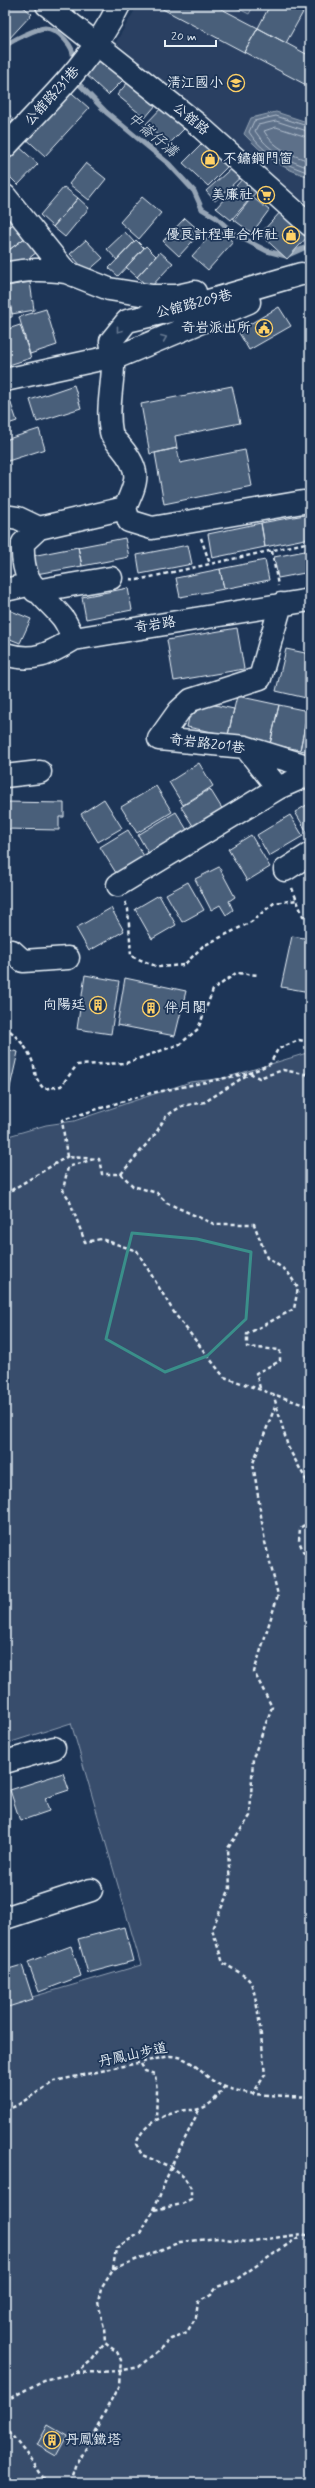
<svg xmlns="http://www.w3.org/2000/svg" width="315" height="2488" viewBox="0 0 315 2488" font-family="Mynerve,'LXGW WenKai TC',sans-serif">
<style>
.built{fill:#2a4162}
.green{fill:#374d6c;stroke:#909fb2}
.water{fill:#5d7089;stroke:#95a4b5}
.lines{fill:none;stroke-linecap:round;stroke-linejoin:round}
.shore{stroke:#b0bdcc;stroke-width:1}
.stream{stroke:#95a4b5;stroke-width:5}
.building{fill:#495e7a;stroke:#e8f1f8}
.minor-casing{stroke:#e8f1f8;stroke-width:25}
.path{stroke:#e8f1f8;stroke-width:2.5;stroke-dasharray:4 3;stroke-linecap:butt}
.minor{stroke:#1d3557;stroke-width:22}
.oneway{stroke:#64778f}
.marked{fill:none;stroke:#3a8f8a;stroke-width:3;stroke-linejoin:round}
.labels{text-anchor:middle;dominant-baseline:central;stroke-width:3.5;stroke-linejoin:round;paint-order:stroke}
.poi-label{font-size:14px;fill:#e8f1f8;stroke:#1d3557;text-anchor:end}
.street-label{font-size:14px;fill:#e8f1f8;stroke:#1d3557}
.water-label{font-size:15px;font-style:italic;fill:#b7c4d1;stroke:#1d3557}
</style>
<rect width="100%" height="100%" fill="#1d3557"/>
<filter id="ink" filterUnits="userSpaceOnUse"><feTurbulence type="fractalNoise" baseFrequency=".025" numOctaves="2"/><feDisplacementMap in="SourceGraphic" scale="8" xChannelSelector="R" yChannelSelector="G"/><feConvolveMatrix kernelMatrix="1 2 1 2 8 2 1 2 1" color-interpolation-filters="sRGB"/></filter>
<g filter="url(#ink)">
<path class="built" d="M138,5H310V212L116,42Z"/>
<path class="green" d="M231,5H254L249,14Z
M310,1052V2483H5V2005L141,1965L71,1723L5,1744V1137L46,1125L74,1121L190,1082L225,1078Z"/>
<path class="water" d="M276,112L310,123V177C281,169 264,155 244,134L251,118Z"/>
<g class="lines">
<path class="shore" d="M310,127L276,116L254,121L249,132C264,155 286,165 310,173
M310,132L276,121L258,125L255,131C268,151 288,161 310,168
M310,138L276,127L264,131C273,148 293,156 310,161"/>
<path class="stream" d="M5,46C11,41 37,28 45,28C58,28 76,48 73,60
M77,79L79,84L106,112L169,164L194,191L202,209L217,218L234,234L267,251L286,256L304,248"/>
</g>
<path class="building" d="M5,5H21L32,14L7,41L5,39Z
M155,5H214L258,28L244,52Z
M270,5H307L286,43L258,28Z
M258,28L310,56V87L244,52Z
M99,53L125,78L108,95L82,71Z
M134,75L162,98L145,118L117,95Z
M65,87L89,108L45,156L22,135Z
M164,105L186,127L168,145L146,124Z
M5,108L13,120L5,125Z
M208,138L232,162L208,186L183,163Z
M16,144L38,164L18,185L5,172V155Z
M86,163L106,179L89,200L69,184Z
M236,164L244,174L215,201L206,191Z
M245,176L259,189L231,220L216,208Z
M64,187L78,198L53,227L40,215Z
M142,197L161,213L139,239L120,222Z
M252,197L269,210L252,233L234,220Z
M78,198L89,208L65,237L53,227Z
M5,207L19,220L5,230Z
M285,207L310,234L287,259L260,234Z
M185,218L201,232L179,256L163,241Z
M19,220L30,234L5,253V230Z
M217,228L233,242L208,270L192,256Z
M125,232L134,242L117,260L107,249Z
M30,234L41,249L11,272L5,265V253Z
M86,240L103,258L87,272L70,254Z
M136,240L144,248L118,276L109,268Z
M146,246L156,256L137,277L126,267Z
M160,252L173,263L150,288L137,277Z
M30,282L34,310L12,314L7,286Z
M5,286H7L12,314V317L5,318Z
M279,307L291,326L249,350L238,331Z
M46,309L57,345L30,354L19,317Z
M20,325L31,358L9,365L5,353V330Z
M5,353L9,365L5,366Z
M74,385L81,408L37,422L30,400Z
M232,386L240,423L175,436L177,448L150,454L141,404Z
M5,392H7L17,421L5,425Z
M39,429L45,449L5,462V440Z
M177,448L180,463L245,450L252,486L164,504L155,453Z
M310,514V538L265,547L261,523Z
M261,523L265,547L212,558L208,534Z
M125,538L129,557L82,566L78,547Z
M188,545L192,564L140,574L137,555Z
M78,547L82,566L36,574L32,556Z
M310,550V572L278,578L274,557Z
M265,560L269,580L224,589L220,569Z
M220,569L224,589L180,597L176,578Z
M128,588L132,610L86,619L82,597Z
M9,610L31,619L20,643L5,637V619Z
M237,628L244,669L174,681L167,640Z
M286,649L310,654V680L306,698L276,691Z
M237,696L279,705L270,744L228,735Z
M200,702L234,709L228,735L187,727L191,708L199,710Z
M279,705L308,711L300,750L270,744Z
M308,711H310V752L300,750Z
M199,763L213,786L183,805L169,782Z
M156,786L172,812L137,833L121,807Z
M210,789L226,815L197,832L181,807Z
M104,799L122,828L98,842L81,814Z
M5,802L64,803V817H59V830L5,829Z
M310,803V837L295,812Z
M176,812L189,833L150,856L138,835Z
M290,815L303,836L269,856L257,835Z
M128,830L144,856L116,873L100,847Z
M251,835L270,867L247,881L228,849Z
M219,867L235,897L229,901L233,910L226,915L220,905L211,910L195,879Z
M188,882L204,910L182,922L166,894Z
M159,895L176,925L152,939L135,909Z
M111,908L124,931L89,951L76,928Z
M292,936L310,939V992L281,987Z
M85,975L119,981L111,1034L77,1029Z
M125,978L186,991L175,1036L117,1025Z
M5,1049L18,1052L6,1105H5Z
M63,1773L69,1790L45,1798L49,1811L20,1821L10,1790Z
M124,1927L133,1961L88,1973L78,1939Z
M71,1946L81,1976L39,1992L28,1962Z
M22,1965L33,1999L5,2008V1970Z
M48,2425L67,2436L56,2456L37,2445Z"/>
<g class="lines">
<g class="minor-casing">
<path id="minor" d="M47,5L196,123L310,225
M5,147C46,103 93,60 119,5
M5,196L66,272L109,289L152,296H177L195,292
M5,274C27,269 44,269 66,272
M5,380L101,359L115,358L249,302
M125,508C137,481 142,472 121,447C118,443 112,438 111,432C105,401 118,372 111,341L127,321L191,306L301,274
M125,508L129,521L152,528L303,502
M5,516L18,518L39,528
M5,590L32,584
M35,591L111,578
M74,639C70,632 67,623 62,617C38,589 21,585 23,543L39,528L125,508
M5,654C34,663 49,654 74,639L310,600
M159,739L179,711L191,700L260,678L281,604
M159,739L245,747L310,767
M245,747L278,788
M5,776L40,772
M285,870L310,854
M118,885L278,788L310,774
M5,951H12L23,961L68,958
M5,1762L54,1748
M5,1918L91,1890"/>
</g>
<path class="path" d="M201,538L210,564
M272,551L278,586
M130,579L137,580L310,542
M292,888L303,916L310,917
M125,902L128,909L131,956L158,967L184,965L203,946L251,922L274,903L297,900
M5,1026C15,1036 26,1045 31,1058C38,1073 31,1074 44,1089L61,1086L77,1065L126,1063L180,1044L198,1029L213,990L236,973L259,975
M94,1159L68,1167L63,1190L69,1199L85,1242L101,1239L137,1251L175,1314L224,1377L310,1407
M121,1174L156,1133L166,1116L182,1106L205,1102L250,1073L270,1064L278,1049L299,1040L310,1042
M5,1194L68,1156
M260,1388L256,1373L280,1361V1350L247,1347V1334L294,1309L298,1288L287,1271L267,1258L254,1224H214L167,1203L157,1193L133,1186L121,1174H102L99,1159L67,1157L62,1120L147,1094L250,1073L259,1078L283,1070L310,1075
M273,1393L288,1447L309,1485L310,1512
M310,1521L300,1528L299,1541L310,1568
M141,2064L145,2071L155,2074L157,2091L156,2120
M252,2095L265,2075C263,2057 258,1990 249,1980C242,1973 231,1968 223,1963L212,1929L230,1888L228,1848L250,1816L253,1758L272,1707L254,1672L278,1595L265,1542L253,1463L275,1407
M5,2110L16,2106L55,2081L170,2056C196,2057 202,2079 225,2087C252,2097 281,2095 310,2097
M154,2210L171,2167L199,2110
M113,2269L116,2248L140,2233L154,2210L182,2204L191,2199V2188L184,2177L171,2167L142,2155L136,2144C143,2124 160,2116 181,2111C187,2109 194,2111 199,2109C211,2106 218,2096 224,2087
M76,2373L119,2371L139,2367L171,2339L187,2332L196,2317L198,2302L211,2295L217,2287L234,2281L300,2236
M5,2401L44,2380L76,2373L92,2360L105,2343
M5,2425C18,2446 34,2460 46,2483
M71,2483L76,2467L119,2385L121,2360L117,2352L105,2343L104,2328L98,2302L101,2288L113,2269L180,2242L218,2238L246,2242L302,2234L310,2236"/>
<use href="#minor" class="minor"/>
</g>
<defs><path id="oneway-chevron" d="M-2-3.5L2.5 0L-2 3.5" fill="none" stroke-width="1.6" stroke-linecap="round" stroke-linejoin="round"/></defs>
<g class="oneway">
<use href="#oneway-chevron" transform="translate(119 330) rotate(128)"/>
<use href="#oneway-chevron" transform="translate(164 338) rotate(-22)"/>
</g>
</g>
<path class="marked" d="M132,1233L197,1239L251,1252L246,1319L207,1356L165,1372L106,1339Z"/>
<defs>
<g id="school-ring" transform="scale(0.9)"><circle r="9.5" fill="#1d3557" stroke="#ffd166" stroke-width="1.5"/><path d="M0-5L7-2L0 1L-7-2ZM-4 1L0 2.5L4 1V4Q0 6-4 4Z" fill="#ffd166"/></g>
<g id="shop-ring" transform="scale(0.9)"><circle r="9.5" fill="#1d3557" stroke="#ffd166" stroke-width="1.5"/><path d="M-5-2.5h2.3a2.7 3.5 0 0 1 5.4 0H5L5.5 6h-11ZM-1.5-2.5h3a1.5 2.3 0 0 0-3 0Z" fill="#ffd166"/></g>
<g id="supermarket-ring" transform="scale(0.9)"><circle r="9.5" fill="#1d3557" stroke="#ffd166" stroke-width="1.5"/><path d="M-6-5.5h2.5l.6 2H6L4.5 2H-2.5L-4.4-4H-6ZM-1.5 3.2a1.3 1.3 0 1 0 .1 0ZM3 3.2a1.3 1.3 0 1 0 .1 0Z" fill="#ffd166"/></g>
<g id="civic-ring" transform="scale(0.9)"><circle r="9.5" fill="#1d3557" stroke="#ffd166" stroke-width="1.5"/><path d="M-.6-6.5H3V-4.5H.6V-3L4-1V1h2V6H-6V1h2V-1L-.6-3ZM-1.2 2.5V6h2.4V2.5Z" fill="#ffd166"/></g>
<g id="building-ring" transform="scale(0.9)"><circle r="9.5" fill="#1d3557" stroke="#ffd166" stroke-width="1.5"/><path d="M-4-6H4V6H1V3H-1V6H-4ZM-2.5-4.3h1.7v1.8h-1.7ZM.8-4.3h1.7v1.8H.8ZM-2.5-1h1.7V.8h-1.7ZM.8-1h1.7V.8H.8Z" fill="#ffd166"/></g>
</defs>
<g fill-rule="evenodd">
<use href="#school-ring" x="236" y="83"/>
<use href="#shop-ring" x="210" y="159"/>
<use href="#supermarket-ring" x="266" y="195"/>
<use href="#shop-ring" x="291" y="235"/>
<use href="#civic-ring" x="264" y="328"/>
<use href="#building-ring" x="98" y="1005"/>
<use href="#building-ring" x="151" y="1008"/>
<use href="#building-ring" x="52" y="2440"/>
</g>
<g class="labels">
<g class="poi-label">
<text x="223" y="83">清江國小</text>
<text x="223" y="159" text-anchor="start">不鏽鋼門窗</text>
<text x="253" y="195">美廉社</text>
<text x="278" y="235">優良計程車合作社</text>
<text x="251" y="328">奇岩派出所</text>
<text x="85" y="1005">向陽廷</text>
<text x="164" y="1008" text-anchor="start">伴月閣</text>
<text x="65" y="2440" text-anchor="start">丹鳳鐵塔</text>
</g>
<g class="street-label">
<text transform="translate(52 96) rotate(-48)">公舘路231巷</text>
<text transform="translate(191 119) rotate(40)">公舘路</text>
<text transform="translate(194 304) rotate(-14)">公舘路209巷</text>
<text transform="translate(155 625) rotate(-9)">奇岩路</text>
<text transform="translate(207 744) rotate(7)">奇岩路201巷</text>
<text transform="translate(133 2055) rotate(-12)">丹鳳山步道</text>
</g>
<g class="water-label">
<text transform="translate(152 135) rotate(40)">中崙仔溝</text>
</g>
</g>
<rect width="315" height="2488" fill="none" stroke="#1d3557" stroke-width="20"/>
<rect x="10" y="10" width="295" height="2468" fill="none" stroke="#e8f1f8" stroke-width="1.5" filter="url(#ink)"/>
<path d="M165 40v6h51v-6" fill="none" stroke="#e8f1f8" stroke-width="2"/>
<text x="171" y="40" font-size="12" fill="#e8f1f8" stroke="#1d3557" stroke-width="3" paint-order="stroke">20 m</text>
</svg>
